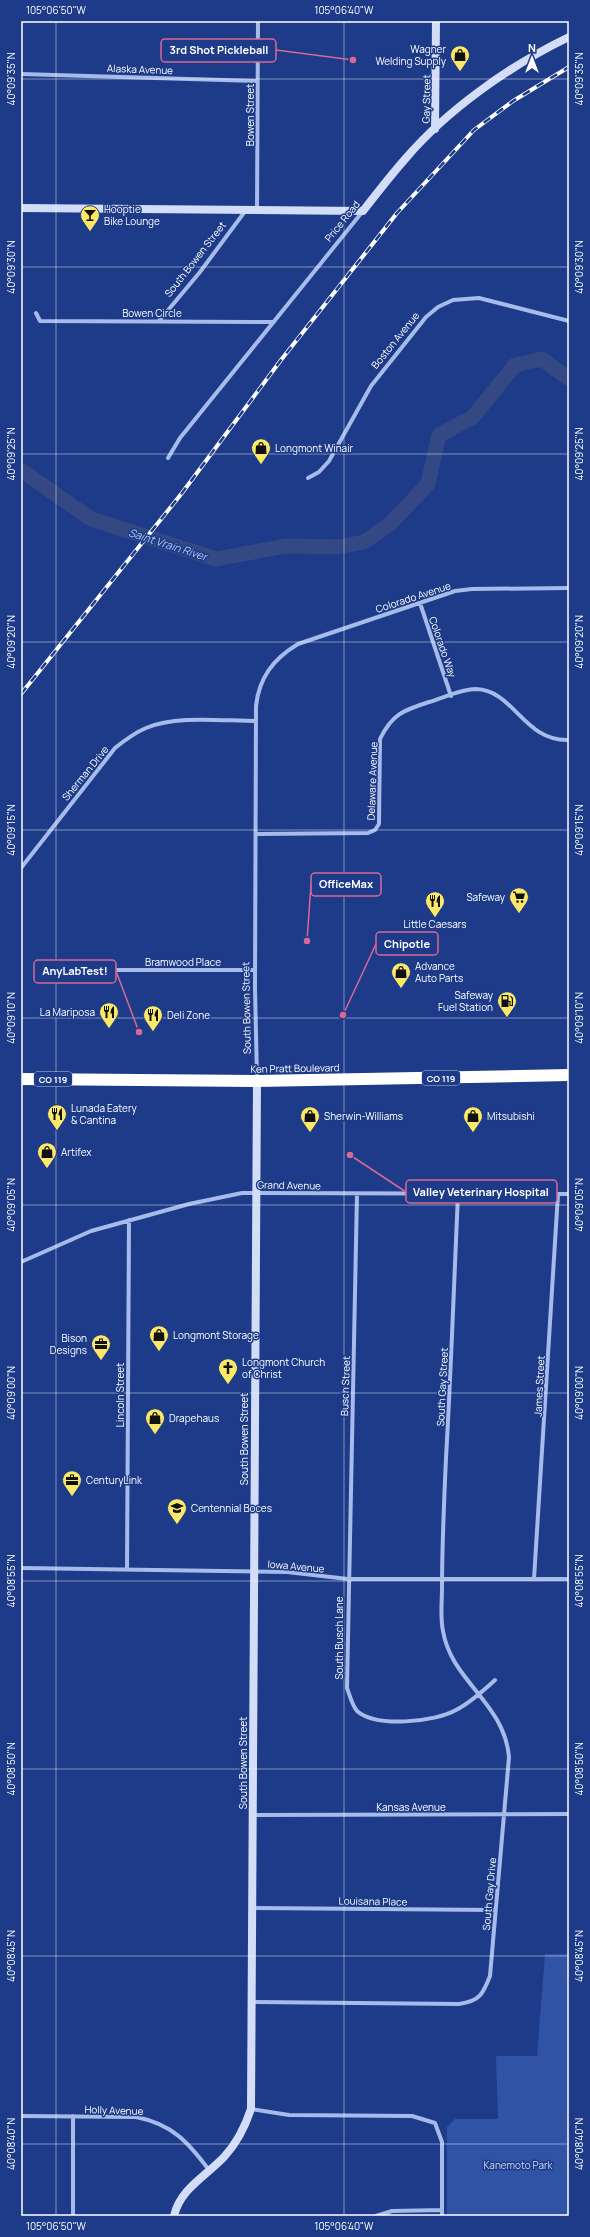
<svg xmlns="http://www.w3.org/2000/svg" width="590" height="2237" viewBox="0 0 590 2237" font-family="Manrope,sans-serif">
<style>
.green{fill:#3153a6}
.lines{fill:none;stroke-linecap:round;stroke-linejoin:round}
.river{stroke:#344983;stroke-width:15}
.street{stroke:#a7bbeb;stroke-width:4}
.secondary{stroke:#d3ddf8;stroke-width:8}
.highway{stroke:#fff;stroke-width:12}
.rail-casing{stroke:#fff;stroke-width:4}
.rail{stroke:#1d3b88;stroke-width:2.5;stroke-dasharray:8;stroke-linecap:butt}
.ticks{fill:none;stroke:#fff;stroke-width:1;stroke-opacity:0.45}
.labels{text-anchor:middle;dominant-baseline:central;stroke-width:3;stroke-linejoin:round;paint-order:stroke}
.shield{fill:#1d3b88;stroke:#bbc4db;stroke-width:1}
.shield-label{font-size:9px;font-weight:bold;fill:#fff}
.poi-label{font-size:10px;fill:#fff;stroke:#1d3b88;text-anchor:start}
.street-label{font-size:10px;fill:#fff;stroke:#1d3b88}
.park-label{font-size:10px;fill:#ccd9f8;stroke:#1d3b88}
.water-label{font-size:11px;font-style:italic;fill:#b3c6f3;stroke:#1d3b88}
.leader{fill:none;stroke:#d76994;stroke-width:1.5}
.callout-dot{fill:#d76994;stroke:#1d3b88;stroke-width:1.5}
.callout{fill:#1d3b88;stroke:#d76994;stroke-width:1.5}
.callout-label{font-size:11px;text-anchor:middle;font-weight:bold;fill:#fff}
.neatline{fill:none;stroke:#fff;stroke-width:1.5}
.ticks-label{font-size:10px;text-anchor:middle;fill:#fff}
</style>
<rect width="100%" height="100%" fill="#1d3b88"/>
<path class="green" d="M545,1954H569V2216H447V2127L455,2119H498L496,2056H537Z"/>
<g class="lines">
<path class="river" d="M21,470L91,519L216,559L286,546L338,547L364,542L390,524L428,484L439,435L473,417L515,365L542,359L569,379"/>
<path class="street" d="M21,74L258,81
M257,210L258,21
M36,313L40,321L274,322
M159,321L200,272L246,210
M168,458L180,438L363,211
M308,478L319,472L329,461L371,386L426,317L438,307L453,300L479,298L569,321
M420,603L451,696
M256,834L368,833L375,830L379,824L380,739C392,714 404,710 429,702C443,698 461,689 476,689C514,690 524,742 569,740
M21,868L115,748C125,740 134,733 146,728C176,715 223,721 256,721
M111,970H255
M257,1079L255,988L256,706C259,678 273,659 298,644L455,591L472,589L569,588
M357,1194L347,1688C350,1696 352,1705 357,1711C376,1728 435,1722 456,1710C470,1703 483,1691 495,1680
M21,1262L91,1231L189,1204L242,1193L569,1194
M21,1568L287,1572L348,1579H569
M127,1570L129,1220
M534,1579L558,1194
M253,1815L569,1814
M252,1908L495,1910
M251,2002L459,2004C480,2001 483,1994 490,1976L509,1757C504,1702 451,1681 443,1631C440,1617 442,1602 442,1588C442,1545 444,1502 446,1458C451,1371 454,1283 458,1195
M251,2109L289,2115L412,2116L435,2123L442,2142V2216
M21,2116L136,2117C172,2124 188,2142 209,2170
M73,2116V2216
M376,2216L392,2211L442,2210"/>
<path class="secondary" d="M435,129L436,21
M21,208L363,211C377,193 391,175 406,158C448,109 511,65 569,37
M174,2216C180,2189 206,2176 224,2157C237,2143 245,2127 251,2109L257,1081"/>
<path class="highway" d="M21,1079L257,1081L569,1075"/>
<g class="rail-casing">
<path id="rail" d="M21,694L182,493L281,360L397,213L474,130L513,101L569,67"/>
</g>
<use href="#rail" class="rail"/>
</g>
<path class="ticks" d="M56,21V2216M344,21V2216M21,79H569M21,267H569M21,454H569M21,642H569M21,830H569M21,1018H569M21,1205H569M21,1393H569M21,1581H569M21,1769H569M21,1956H569M21,2144H569"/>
<defs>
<g id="shop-pin" transform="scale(1)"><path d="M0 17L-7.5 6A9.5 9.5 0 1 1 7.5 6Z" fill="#fbe866" stroke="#1d3b88"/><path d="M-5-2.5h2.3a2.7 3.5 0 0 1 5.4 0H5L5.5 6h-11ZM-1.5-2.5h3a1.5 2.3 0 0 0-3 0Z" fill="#111"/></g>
<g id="bar-pin" transform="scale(1)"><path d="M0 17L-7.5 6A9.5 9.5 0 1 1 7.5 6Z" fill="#fbe866" stroke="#1d3b88"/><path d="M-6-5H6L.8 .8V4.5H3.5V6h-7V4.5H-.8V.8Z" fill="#111"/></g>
<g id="supermarket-pin" transform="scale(1)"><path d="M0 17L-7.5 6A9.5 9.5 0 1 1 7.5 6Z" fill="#fbe866" stroke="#1d3b88"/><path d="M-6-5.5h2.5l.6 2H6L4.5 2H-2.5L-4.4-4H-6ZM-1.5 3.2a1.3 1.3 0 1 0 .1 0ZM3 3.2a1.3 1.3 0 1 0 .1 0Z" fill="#111"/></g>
<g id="restaurant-pin" transform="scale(1)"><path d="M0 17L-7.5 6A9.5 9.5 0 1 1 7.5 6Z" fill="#fbe866" stroke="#1d3b88"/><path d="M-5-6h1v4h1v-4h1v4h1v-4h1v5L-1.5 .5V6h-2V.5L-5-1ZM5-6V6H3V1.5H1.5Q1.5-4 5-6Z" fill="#111"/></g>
<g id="fuel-pin" transform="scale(1)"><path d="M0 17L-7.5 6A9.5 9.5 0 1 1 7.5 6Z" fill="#fbe866" stroke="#1d3b88"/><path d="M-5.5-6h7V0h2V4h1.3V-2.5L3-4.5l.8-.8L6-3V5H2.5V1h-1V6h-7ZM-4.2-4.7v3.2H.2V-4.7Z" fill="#111"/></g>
<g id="office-pin" transform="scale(1)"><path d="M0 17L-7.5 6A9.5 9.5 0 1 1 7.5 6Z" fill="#fbe866" stroke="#1d3b88"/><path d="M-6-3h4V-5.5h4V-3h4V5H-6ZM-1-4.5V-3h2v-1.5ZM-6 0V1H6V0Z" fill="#111"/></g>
<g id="church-pin" transform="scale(1)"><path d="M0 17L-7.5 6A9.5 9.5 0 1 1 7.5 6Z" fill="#fbe866" stroke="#1d3b88"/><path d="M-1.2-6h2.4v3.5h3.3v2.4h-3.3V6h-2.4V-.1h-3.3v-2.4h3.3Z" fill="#111"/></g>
<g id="school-pin" transform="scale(1)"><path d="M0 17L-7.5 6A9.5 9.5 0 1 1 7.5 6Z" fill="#fbe866" stroke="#1d3b88"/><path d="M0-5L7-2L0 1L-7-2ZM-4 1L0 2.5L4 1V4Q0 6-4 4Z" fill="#111"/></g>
</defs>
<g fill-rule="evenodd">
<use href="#shop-pin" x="460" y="55"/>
<use href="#bar-pin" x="90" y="215"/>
<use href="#shop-pin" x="261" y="448"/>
<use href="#supermarket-pin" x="519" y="897"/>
<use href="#restaurant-pin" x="435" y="901"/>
<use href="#shop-pin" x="401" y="972"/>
<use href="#fuel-pin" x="507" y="1001"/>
<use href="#restaurant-pin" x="109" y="1012"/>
<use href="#restaurant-pin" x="153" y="1015"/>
<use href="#restaurant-pin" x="57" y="1114"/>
<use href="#shop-pin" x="310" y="1116"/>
<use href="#shop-pin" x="473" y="1116"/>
<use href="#shop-pin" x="47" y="1152"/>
<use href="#shop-pin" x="159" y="1335"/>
<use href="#office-pin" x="101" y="1344"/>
<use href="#church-pin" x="228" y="1368"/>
<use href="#shop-pin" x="155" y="1418"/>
<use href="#office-pin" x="72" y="1480"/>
<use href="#school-pin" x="177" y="1508"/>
</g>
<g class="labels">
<g class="shield">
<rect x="422" y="1071" width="38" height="14" rx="3"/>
<rect x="34" y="1072" width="38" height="14" rx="3"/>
</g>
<g class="shield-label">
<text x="441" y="1078">CO 119</text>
<text x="53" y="1079">CO 119</text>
</g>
<g class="poi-label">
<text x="446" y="49" text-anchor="end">Wagner<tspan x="446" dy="12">Welding Supply</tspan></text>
<text x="104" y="209">Hooptie<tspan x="104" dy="12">Bike Lounge</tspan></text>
<text x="275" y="448">Longmont Winair</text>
<text x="505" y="897" text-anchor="end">Safeway</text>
<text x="435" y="924" text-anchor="middle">Little Caesars</text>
<text x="415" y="966">Advance<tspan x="415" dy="12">Auto Parts</tspan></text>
<text x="493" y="995" text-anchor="end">Safeway<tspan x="493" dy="12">Fuel Station</tspan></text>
<text x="95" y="1012" text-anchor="end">La Mariposa</text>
<text x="167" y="1015">Deli Zone</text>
<text x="71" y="1108">Lunada Eatery<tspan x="71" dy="12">&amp; Cantina</tspan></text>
<text x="324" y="1116">Sherwin-Williams</text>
<text x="487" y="1116">Mitsubishi</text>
<text x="61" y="1152">Artifex</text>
<text x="173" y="1335">Longmont Storage</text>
<text x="87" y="1338" text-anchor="end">Bison<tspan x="87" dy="12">Designs</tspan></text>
<text x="242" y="1362">Longmont Church<tspan x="242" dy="12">of Christ</tspan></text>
<text x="169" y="1418">Drapehaus</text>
<text x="86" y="1480">CenturyLink</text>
<text x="191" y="1508">Centennial Boces</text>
</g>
<g class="street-label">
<text transform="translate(140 69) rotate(2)">Alaska Avenue</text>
<text transform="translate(426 99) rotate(-89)">Gay Street</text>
<text transform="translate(250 115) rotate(-90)">Bowen Street</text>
<text transform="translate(342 221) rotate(-51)">Price Road</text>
<text transform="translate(195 259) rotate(-52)">South Bowen Street</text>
<text x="152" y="313">Bowen Circle</text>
<text transform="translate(395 340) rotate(-51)">Boston Avenue</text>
<text transform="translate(413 597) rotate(-18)">Colorado Avenue</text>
<text transform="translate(443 647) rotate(71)">Colorado Way</text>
<text transform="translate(85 773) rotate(-51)">Sherman Drive</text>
<text transform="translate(372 781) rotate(-88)">Delaware Avenue</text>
<text x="183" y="962">Bramwood Place</text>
<text transform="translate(246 1008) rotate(-91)">South Bowen Street</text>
<text transform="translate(295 1068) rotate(-1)">Ken Pratt Boulevard</text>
<text transform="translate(289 1185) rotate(1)">Grand Avenue</text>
<text transform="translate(345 1386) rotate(-88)">Busch Street</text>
<text transform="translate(539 1386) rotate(-87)">James Street</text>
<text transform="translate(442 1387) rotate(-87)">South Gay Street</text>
<text transform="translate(120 1395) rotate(-90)">Lincoln Street</text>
<text transform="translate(244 1439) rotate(-90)">South Bowen Street</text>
<text transform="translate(296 1566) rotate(5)">Iowa Avenue</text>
<text transform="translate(339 1638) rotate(-90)">South Busch Lane</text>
<text transform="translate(243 1763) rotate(-90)">South Bowen Street</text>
<text x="411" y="1807">Kansas Avenue</text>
<text transform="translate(489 1894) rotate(-85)">South Gay Drive</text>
<text transform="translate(373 1901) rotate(1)">Louisana Place</text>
<text transform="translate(114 2110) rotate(2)">Holly Avenue</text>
</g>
<g class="park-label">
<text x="518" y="2165">Kanemoto Park</text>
</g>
<g class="water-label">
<text transform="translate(168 544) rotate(18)">Saint Vrain River</text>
</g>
</g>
<path class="leader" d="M353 60L276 50M307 941L311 884M343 1015L376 944M139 1032L116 971M350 1155L406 1192"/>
<g class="callout-dot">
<circle cx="353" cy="60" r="4"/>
<circle cx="307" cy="941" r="4"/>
<circle cx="343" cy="1015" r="4"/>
<circle cx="139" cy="1032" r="4"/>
<circle cx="350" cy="1155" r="4"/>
</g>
<g class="callout">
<rect x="161" y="39" width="115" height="23" rx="4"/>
<rect x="311" y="873" width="70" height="23" rx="4"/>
<rect x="376" y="932" width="62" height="23" rx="4"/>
<rect x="34" y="960" width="82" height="23" rx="4"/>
<rect x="406" y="1180" width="151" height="23" rx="4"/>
</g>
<g class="callout-label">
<text x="219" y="54">3rd Shot Pickleball</text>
<text x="346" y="888">OfficeMax</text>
<text x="407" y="948">Chipotle</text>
<text x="75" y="975">AnyLabTest!</text>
<text x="481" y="1196">Valley Veterinary Hospital</text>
</g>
<rect width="590" height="2237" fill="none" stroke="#1d3b88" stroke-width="44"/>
<g transform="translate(532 58)" stroke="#1d3b88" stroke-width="3" paint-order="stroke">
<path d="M0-3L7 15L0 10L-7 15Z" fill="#ffffff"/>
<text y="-6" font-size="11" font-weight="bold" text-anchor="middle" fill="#ffffff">N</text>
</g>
<rect x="22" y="22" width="546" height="2193" class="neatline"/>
<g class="ticks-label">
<text x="56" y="14">105°06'50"W</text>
<text x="344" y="14">105°06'40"W</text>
<text transform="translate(11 79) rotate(-90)" y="4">40°09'35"N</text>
<text transform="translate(579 79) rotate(-90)" y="4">40°09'35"N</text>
<text transform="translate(11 267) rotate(-90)" y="4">40°09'30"N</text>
<text transform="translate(579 267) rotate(-90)" y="4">40°09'30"N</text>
<text transform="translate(11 454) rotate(-90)" y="4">40°09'25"N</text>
<text transform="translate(579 454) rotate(-90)" y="4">40°09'25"N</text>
<text transform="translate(11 642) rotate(-90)" y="4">40°09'20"N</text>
<text transform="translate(579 642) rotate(-90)" y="4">40°09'20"N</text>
<text transform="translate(11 830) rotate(-90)" y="4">40°09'15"N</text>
<text transform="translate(579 830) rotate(-90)" y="4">40°09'15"N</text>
<text transform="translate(11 1018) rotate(-90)" y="4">40°09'10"N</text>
<text transform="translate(579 1018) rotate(-90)" y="4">40°09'10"N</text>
<text transform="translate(11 1205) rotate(-90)" y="4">40°09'05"N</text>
<text transform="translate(579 1205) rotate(-90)" y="4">40°09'05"N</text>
<text transform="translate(11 1393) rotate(-90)" y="4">40°09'00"N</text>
<text transform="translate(579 1393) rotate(-90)" y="4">40°09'00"N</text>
<text transform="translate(11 1581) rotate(-90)" y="4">40°08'55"N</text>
<text transform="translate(579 1581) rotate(-90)" y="4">40°08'55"N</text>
<text transform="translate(11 1769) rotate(-90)" y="4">40°08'50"N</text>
<text transform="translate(579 1769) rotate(-90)" y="4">40°08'50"N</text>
<text transform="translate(11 1956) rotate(-90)" y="4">40°08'45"N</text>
<text transform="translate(579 1956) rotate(-90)" y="4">40°08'45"N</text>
<text transform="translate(11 2144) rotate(-90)" y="4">40°08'40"N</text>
<text transform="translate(579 2144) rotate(-90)" y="4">40°08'40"N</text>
<text x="56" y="2230">105°06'50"W</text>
<text x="344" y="2230">105°06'40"W</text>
</g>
</svg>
